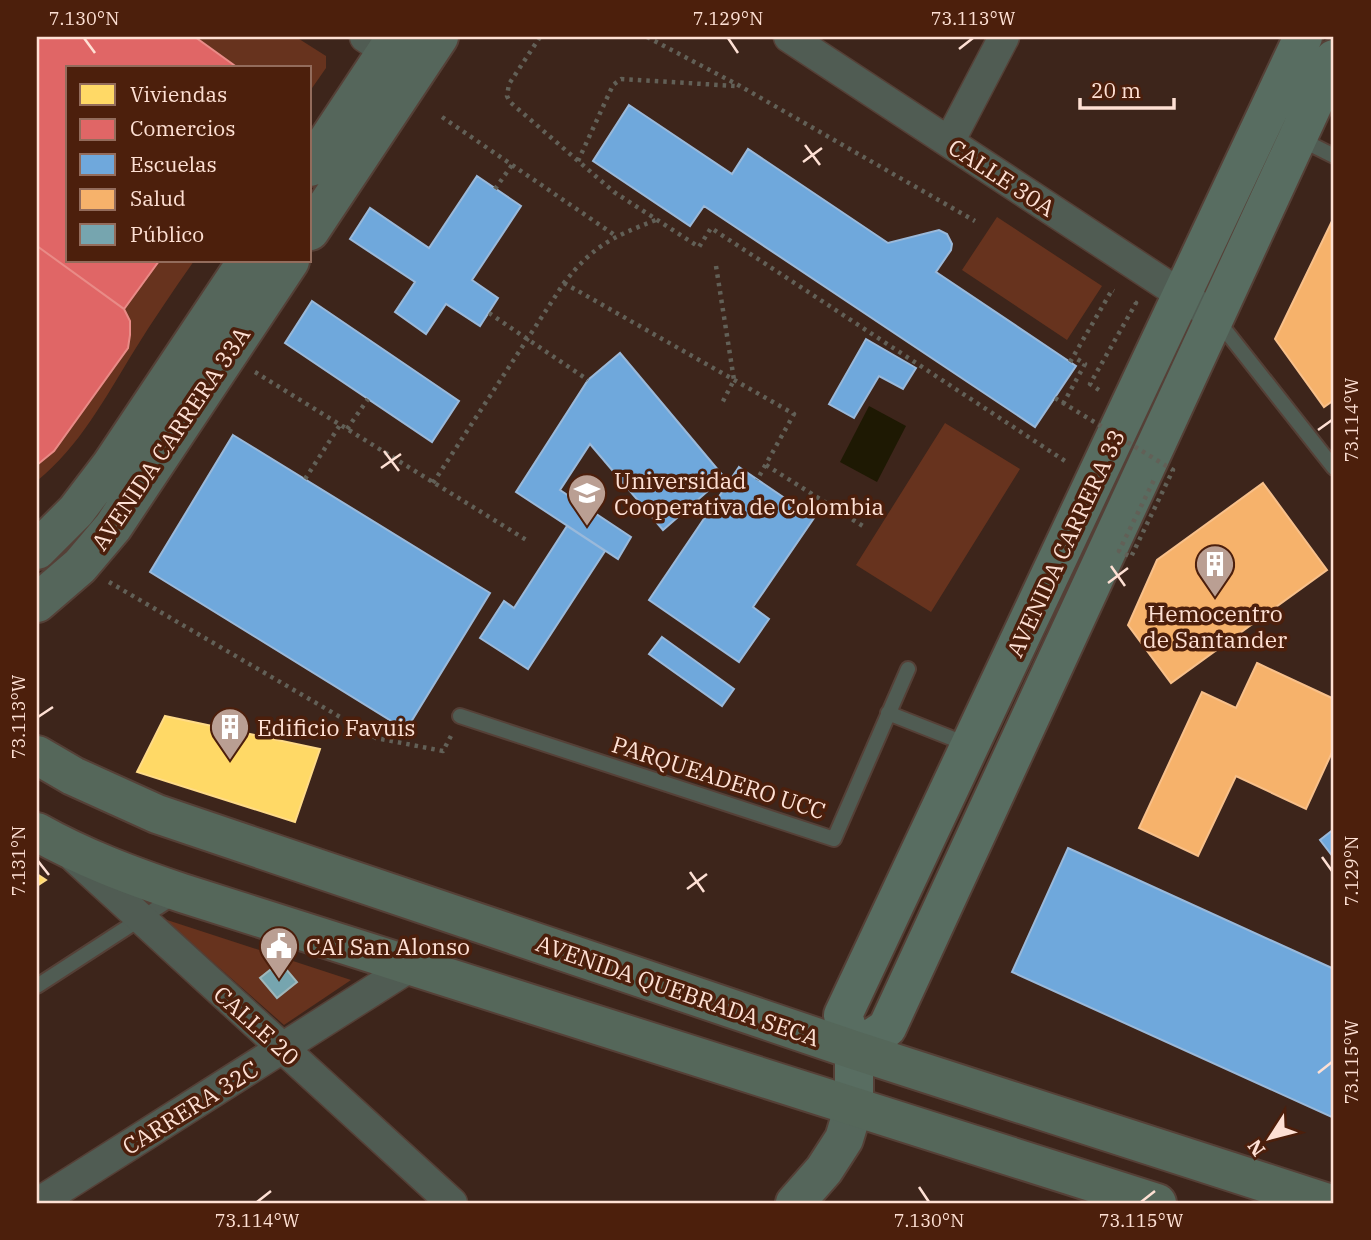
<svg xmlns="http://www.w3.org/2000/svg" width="1371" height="1240" viewBox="0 0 1371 1240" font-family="'IBM Plex Serif',serif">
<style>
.green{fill:#67331e}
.water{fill:#1e1903}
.homes{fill:#ffd966;stroke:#ffdb87;stroke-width:2}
.shops{fill:#e06666;stroke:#e98b87;stroke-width:2}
.schools{fill:#6fa8dc;stroke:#9ab9da;stroke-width:2}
.health{fill:#f6b26b;stroke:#f8c08a;stroke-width:2}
.public{fill:#76a5af;stroke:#9fb7ba;stroke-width:2}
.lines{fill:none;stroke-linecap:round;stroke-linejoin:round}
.lane-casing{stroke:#554037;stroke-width:18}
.street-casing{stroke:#554037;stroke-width:33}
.secondary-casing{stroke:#554037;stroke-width:42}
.primary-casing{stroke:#554037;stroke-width:42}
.highway-casing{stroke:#554037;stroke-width:42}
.path{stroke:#626057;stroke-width:4.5;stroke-dasharray:3.5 5;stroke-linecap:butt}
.lane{stroke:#505c53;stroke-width:14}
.street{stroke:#505c53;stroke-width:30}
.secondary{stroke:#55665b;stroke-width:38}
.primary{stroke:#586d61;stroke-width:38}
.highway{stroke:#55675a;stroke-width:38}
.path-bridge{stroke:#626057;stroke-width:4.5;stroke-dasharray:3.5 5;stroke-linecap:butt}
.ticks{fill:none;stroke:#fee0d4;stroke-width:2.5}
.labels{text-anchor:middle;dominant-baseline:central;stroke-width:7;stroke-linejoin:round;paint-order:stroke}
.street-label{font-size:23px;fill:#fee0d4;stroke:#4c1f0c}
.poi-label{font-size:23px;fill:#fee0d4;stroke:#4c1f0c;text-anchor:start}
.neatline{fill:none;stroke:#fee0d4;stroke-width:2.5}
.ticks-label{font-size:18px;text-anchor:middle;fill:#fee0d4}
</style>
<rect width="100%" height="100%" fill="#3d251b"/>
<path class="green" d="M195,37H296L326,56V68L310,91V68H238Z
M997,217L1102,286L1067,340L962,270Z
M159,261H194C173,291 153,320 134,351C105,398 80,446 37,481V465L54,451L128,348L130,321L124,309Z
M945,423L1020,469L931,612L856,565Z
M164,919L351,980L284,1025Z"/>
<path class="water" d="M869,406L906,426L877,482L840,462Z"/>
<path class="homes" d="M165,716L320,749L295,822L137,772Z
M37,874L46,880L37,886Z"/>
<path class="shops" d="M37,37H195L238,68H68V261H159L124,309L37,246Z
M37,246L124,309L130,321V335L128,348L54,451L37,465Z"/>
<path class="schools" d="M629,105L732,174L748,149L888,243L939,230L947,234L952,244L951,250L936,272L1076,366L1035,427L704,206L690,226L593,161Z
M477,176L521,206L472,280L498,298L480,326L446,304L426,334L395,312L415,282L350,239L370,208L429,248Z
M312,301L459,401L432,442L285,343Z
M866,339L916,368L903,389L879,376L854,418L829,404Z
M620,353L724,477L663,530L590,444L560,490L631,537L618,559L516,492L588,380Z
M233,435L490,593L406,730L150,572Z
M739,467L814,518L753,607L769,619L739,662L649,600Z
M567,526L605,551L528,669L480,638L504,601L514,608Z
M662,637L734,689L722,706L649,654Z
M1334,829V858L1320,840Z
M1068,848L1334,969V1118L1012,972Z"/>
<path class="health" d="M1334,217V400L1324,407L1275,339Z
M1263,483L1327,570L1171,683L1128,625L1157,560Z
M1257,663L1334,699V748L1306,809L1236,776L1198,856L1139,828L1202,692L1236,708Z"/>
<path class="public" d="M280,962L297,982L277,998L260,978Z"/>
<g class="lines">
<g class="lane-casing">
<path id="lane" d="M1298,138L1334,156
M1218,321L1334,468
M888,713L969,745
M460,716L834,839L908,669
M37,986L174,897"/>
</g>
<g class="street-casing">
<path id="street" d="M365,37L404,63
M789,37L1215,317
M949,142L1004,37
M75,858L452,1203
M38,1203L413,965"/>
</g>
<g class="secondary-casing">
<path id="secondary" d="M310,167L396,37
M310,231L439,37
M37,550L76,511L111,465L247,261
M37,603L80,566L113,527L290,261
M795,1203L824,1170L844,1139L854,1106"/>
</g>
<g class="primary-casing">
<path id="primary" d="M854,1050L887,1028L1334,59
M854,1106V1050L843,1015L1303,37"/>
</g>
<g class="highway-casing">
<path id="highway" d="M37,755L73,776L157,814L854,1050L1328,1203
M37,832C83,858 132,876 182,893L1157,1203"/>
</g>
<path class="path" d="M540,37L509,84L507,96L510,102L614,192L699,247L711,228L1065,461
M647,37L740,86L975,221
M442,117L616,236
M578,161L613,85L621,79L736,86
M495,189L512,165
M716,266L734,380L721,405
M564,283L794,414L757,480
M489,313L588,380
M1070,362L1112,290L1114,291
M255,372L528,541
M1099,390L1090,384L1136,303L1134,302
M1063,404L1085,364L1074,357
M347,429L368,399
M766,465L866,528
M305,479L340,425
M433,483L564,283C593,246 612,237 656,220
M109,582L376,738L443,751L452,734"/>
<use href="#lane" class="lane"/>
<use href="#street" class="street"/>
<use href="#secondary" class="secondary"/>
<use href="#primary" class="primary"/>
<use href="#highway" class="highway"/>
<path class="path-bridge" d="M1055,398L1173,470L1131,557L1119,551L1155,478"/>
</g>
<path class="ticks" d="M84,38L95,53M728,38L738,53M959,49L973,38M805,145L820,165M803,162L822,148M1318,430L1332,420M384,451L399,471M381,468L401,454M1111,566L1125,586M1108,583L1128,568M38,717L53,707M1322,857L1332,871M38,861L49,875M690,872L704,892M687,889L707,874M1318,1073L1332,1062M919,1187L929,1202M257,1202L271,1191M1141,1202L1155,1191"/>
<defs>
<g id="university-pin" transform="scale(2.0125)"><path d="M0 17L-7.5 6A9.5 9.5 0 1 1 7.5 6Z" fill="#ba9f93" stroke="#4c1f0c"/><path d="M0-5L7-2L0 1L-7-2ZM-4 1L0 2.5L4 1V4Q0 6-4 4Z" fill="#fff"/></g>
<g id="building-pin" transform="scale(2.0125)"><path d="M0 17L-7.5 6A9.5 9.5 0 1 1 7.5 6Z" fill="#ba9f93" stroke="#4c1f0c"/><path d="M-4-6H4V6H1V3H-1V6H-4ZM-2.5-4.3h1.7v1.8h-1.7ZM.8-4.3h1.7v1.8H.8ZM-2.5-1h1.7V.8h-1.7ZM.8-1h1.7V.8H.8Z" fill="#fff"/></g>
<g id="civic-pin" transform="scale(2.0125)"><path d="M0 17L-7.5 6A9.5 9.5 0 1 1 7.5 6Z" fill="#ba9f93" stroke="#4c1f0c"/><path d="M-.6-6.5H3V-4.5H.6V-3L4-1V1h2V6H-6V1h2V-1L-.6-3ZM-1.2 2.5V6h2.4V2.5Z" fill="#fff"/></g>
</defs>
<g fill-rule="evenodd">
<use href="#university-pin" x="587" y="493"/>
<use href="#building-pin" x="1215" y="564"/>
<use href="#building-pin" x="230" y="727"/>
<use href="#civic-pin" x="279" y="946"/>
</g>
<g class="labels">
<g class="street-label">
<text transform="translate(1002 177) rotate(33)">CALLE 30A</text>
<text transform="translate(170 438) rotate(-56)">AVENIDA CARRERA 33A</text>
<text transform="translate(1065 543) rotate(-65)">AVENIDA CARRERA 33</text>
<text transform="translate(719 777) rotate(18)">PARQUEADERO UCC</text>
<text transform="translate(678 990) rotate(19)">AVENIDA QUEBRADA SECA</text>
<text transform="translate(257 1025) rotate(42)">CALLE 20</text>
<text transform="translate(190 1107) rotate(-32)">CARRERA 32C</text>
</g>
<g class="poi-label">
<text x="614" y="480">Universidad<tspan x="614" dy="26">Cooperativa de Colombia</tspan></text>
<text x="1215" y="613" text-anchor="middle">Hemocentro<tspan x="1215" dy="26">de Santander</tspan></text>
<text x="257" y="727">Edificio Favuis</text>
<text x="306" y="946">CAI San Alonso</text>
</g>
</g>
<rect width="1371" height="1240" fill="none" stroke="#4c1f0c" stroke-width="77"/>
<rect x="66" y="66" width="245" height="196" fill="#4c1f0c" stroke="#936c5c" stroke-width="2"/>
<rect x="80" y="84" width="35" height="21" fill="#ffd966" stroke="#936c5c" stroke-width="2"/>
<text x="130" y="102" font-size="21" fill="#fee0d4">Viviendas</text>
<rect x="80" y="119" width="35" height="21" fill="#e06666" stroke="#936c5c" stroke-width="2"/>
<text x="130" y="136" font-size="21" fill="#fee0d4">Comercios</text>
<rect x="80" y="154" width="35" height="21" fill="#6fa8dc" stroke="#936c5c" stroke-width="2"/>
<text x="130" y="172" font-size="21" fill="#fee0d4">Escuelas</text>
<rect x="80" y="189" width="35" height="21" fill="#f6b26b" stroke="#936c5c" stroke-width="2"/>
<text x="130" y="206" font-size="21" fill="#fee0d4">Salud</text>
<rect x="80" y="224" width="35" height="21" fill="#76a5af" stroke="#936c5c" stroke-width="2"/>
<text x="130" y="242" font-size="21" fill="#fee0d4">Público</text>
<g transform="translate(1270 1138) rotate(234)" stroke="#4c1f0c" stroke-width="5" paint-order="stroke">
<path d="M0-5L12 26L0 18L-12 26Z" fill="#fee0d4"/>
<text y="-10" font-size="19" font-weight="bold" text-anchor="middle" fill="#fee0d4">N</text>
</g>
<path d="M1080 98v10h94v-10" fill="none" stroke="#fee0d4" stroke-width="3.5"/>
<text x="1091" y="98" font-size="21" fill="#fee0d4" stroke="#4c1f0c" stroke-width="5" paint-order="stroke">20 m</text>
<rect x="38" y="38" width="1294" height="1164" class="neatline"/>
<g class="ticks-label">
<text x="84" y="25">7.130°N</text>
<text x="728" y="25">7.129°N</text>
<text x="973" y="25">73.113°W</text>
<text transform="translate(1352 420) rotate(-90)" y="6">73.114°W</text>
<text transform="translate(19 717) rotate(-90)" y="6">73.113°W</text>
<text transform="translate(19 861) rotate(-90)" y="6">7.131°N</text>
<text transform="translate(1352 871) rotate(-90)" y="6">7.129°N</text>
<text transform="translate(1352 1062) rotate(-90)" y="6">73.115°W</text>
<text x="257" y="1227">73.114°W</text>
<text x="929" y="1227">7.130°N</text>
<text x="1141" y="1227">73.115°W</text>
</g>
</svg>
